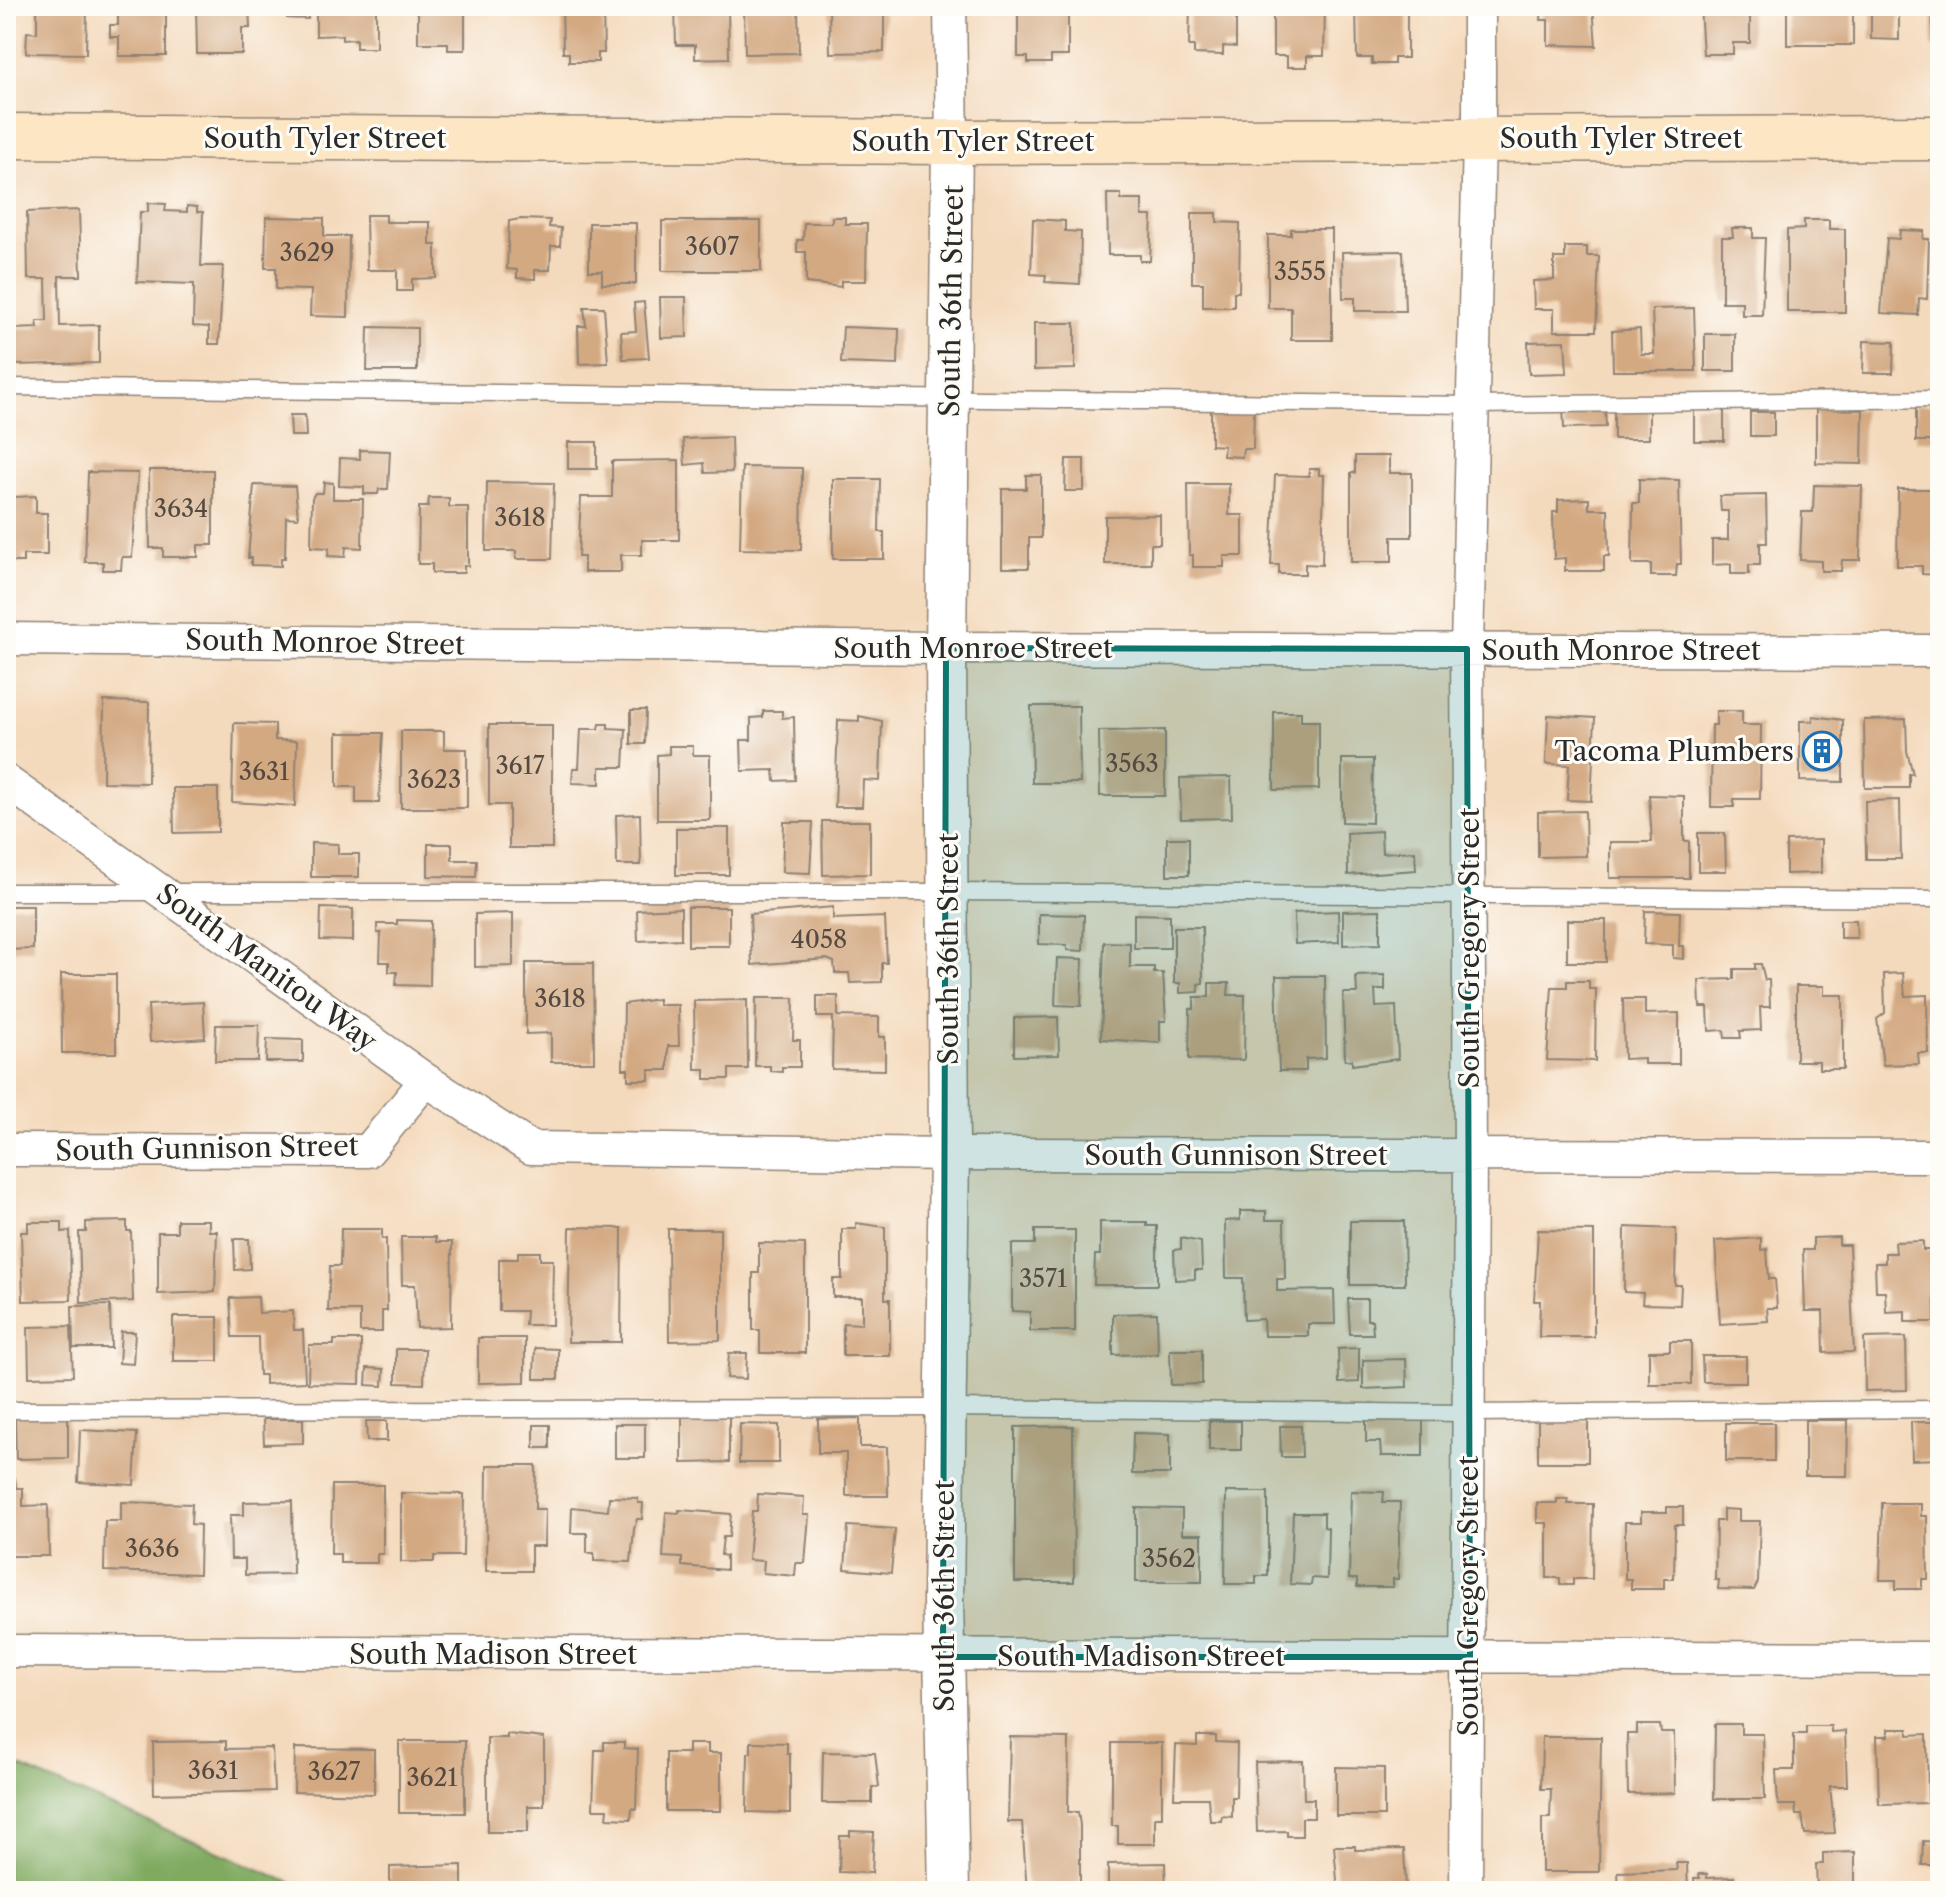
<svg xmlns="http://www.w3.org/2000/svg" width="1946" height="1897" viewBox="0 0 1946 1897" font-family="'Libre Caslon Text',serif">
<style>
.forest{fill:#80aa61;stroke:#566a46;stroke-width:2}
.building{fill:#d3a982}
.lines{fill:none;stroke-linecap:round;stroke-linejoin:round}
.service-casing{stroke:#908274;stroke-width:19}
.minor-casing{stroke:#908274;stroke-width:35}
.tertiary-casing{stroke:#908274;stroke-width:43}
.secondary-casing{stroke:#908274;stroke-width:47}
.service{stroke:#fff;stroke-width:16}
.minor{stroke:#fff;stroke-width:32}
.tertiary{stroke:#fff;stroke-width:40}
.secondary{stroke:#fce6c4;stroke-width:44}
.marked{fill:#0f766e;fill-opacity:0.2;stroke:#0f766e;stroke-width:6;stroke-linejoin:round}
.labels{text-anchor:middle;dominant-baseline:central;stroke-width:6;stroke-linejoin:round;paint-order:stroke}
.number-label{font-size:24px;fill:#554a41}
.street-label{font-size:28px;fill:#2b2b2b;stroke:#fdfcf7}
.poi-label{font-size:28px;fill:#2b2b2b;stroke:#fdfcf7;text-anchor:end}
</style>
<rect width="100%" height="100%" fill="#fdfcf7"/>
<filter id="ink" filterUnits="userSpaceOnUse"><feTurbulence type="fractalNoise" baseFrequency=".0125" numOctaves="2"/><feDisplacementMap in="SourceGraphic" scale="16" xChannelSelector="R" yChannelSelector="G"/><feConvolveMatrix kernelMatrix="1 2 1 2 8 2 1 2 1" color-interpolation-filters="sRGB"/></filter>
<filter id="wash" filterUnits="userSpaceOnUse"><feTurbulence type="fractalNoise" baseFrequency=".006" numOctaves="4" result="noise"/><feDisplacementMap in="SourceGraphic" scale="32" xChannelSelector="R" yChannelSelector="G"/><feGaussianBlur stdDeviation="1.8" result="paint"/><feColorMatrix in="noise" values="0 0 0 0 0 0 0 0 0 0 0 0 0 0 0 0 0 1.4 0 .05"/><feComposite in="paint" operator="in"/></filter>
<g filter="url(#wash)">
<rect width="100%" height="100%" fill="#f4dabd"/>
<path class="forest" d="M6,1761L310,1891H6Z"/>
<g id="blocks">
<path class="building" d="M37,6H87L86,54L26,53L27,32L37,33Z
M118,6H166V56H119V37H110V25H118Z
M196,6H249L250,28H242V54H197Z
M287,6H308V19L287,18Z
M316,6H376V48H356V39L342,40V35L316,36Z
M418,6H465V50H448V43H418Z
M562,6H603L604,53H598V62H569V53H563Z
M675,6H728L729,58L695,59V45H676Z
M744,6H798L799,53L745,54Z
M829,6H884V52L830,53Z
M1018,6H1068V56H1051V63H1028V57H1018Z
M1190,6H1236V47L1223,46V55L1194,54V46H1189Z
M1273,6H1325L1324,56H1307V67H1287V56H1273Z
M1356,6H1407V58H1394V64H1372V58H1357Z
M1542,6H1593L1596,46L1548,45V20H1541Z
M1700,6H1750V43H1733V54H1703Z
M1787,6H1853V45H1787Z
M1871,6H1899V40L1871,39Z
M1933,6H1940V48H1932Z
M1107,194H1121V200H1142V216H1152L1150,261H1140V255H1108Z
M148,203L166,204L165,211L187,212V206L197,207V212H203L201,266H223L219,344H209V327L193,326L194,284L137,282L140,212H148Z
M79,210L81,276H59L60,326L99,325V363L13,365L12,329L38,328L37,321H47L46,279H28L27,212Z
M1192,213H1217V222L1240,223L1239,292H1234V307H1203V283H1192Z
M366,215H386V222H430V245H436V278L412,279V291H397V270H367Z
M266,217L324,218V236H349L348,317L310,316L311,290L276,289V268H265Z
M832,217H845V224H867L866,281H841V287L806,283V252H797V240H803L804,223H832Z
M520,219L550,220L549,227L561,228L560,246H551L550,270H535V279L517,278V270L507,269L509,221Z
M1033,219L1065,221V231L1081,232L1080,284L1045,282L1046,275L1031,274Z
M1804,220H1829V229H1845V312H1787V230L1804,229Z
M662,221H761V271H662Z
M589,223H636V284H602V271H589Z
M1732,228H1753V238H1765L1762,315H1742V302H1722V237H1733Z
M1291,229H1332V340H1291V308H1268V235H1291Z
M1900,230L1924,231L1923,239H1929L1927,299L1919,298L1918,315L1881,313L1887,238L1899,239Z
M1565,247H1587V256H1599L1596,331H1554V309H1534L1533,281L1554,280V258H1565Z
M1403,251L1405,311H1355V298H1343L1342,252Z
M660,297H686L687,337L661,338Z
M644,302L649,358L623,359L621,332L636,331L634,303Z
M584,307H604L608,363L579,364L578,326H586Z
M1694,308L1696,371H1613L1612,331L1640,329L1641,354H1654L1652,309Z
M1034,323H1075V369L1034,370Z
M368,327L417,328V371H367Z
M843,327L899,329L898,365L841,363Z
M1705,334H1735V371H1705Z
M1565,341L1567,373L1529,374L1528,342Z
M1864,341L1894,342L1893,373H1863Z
M1940,404V441H1916V405Z
M1605,405L1606,427L1564,428L1563,406Z
M1614,405H1649V439H1614Z
M1694,405H1724V441H1694Z
M1211,409L1254,410L1253,449H1243L1242,457L1223,456L1224,446L1211,445Z
M1816,409L1863,410L1862,464L1816,463Z
M1750,412H1774V436H1750Z
M290,415H305L306,436H291Z
M731,437L732,472L705,473L704,463L685,465L683,439Z
M568,442H597V469H568Z
M360,450L390,451L388,489H379L378,494H364V487L339,486L340,458L360,459Z
M1355,456H1389V473H1412V537H1392V562H1351V473H1355Z
M1066,459H1084V491H1065Z
M679,460V540H642V555H621V572H584V557H578L581,497H612V461Z
M742,467L802,468L801,550L740,549Z
M1309,469H1319V475H1324L1322,565L1305,564V574H1279V565H1271L1275,475L1309,476Z
M149,470H213V545H198V557H163V548H150Z
M88,472L138,473L132,557H122L121,570H103V562H85Z
M1026,475H1041V538H1029V568H1002V489H1026Z
M833,479H880L879,532H884V559H833Z
M1639,479L1679,480L1681,564H1677L1676,576H1651V564H1632L1633,503H1639Z
M324,482L333,483V499H363L362,548L346,547L345,557L328,556L329,548L311,547L312,498L315,493H323Z
M487,482L554,483L552,559H516V551H486Z
M1188,484H1229V515H1243V556H1224V567H1193V555H1189Z
M254,485L295,486L298,518L286,517L285,558H281V566L251,565V558H248Z
M1814,485L1862,486L1860,560H1842L1841,571H1821V561L1800,560L1802,512H1813Z
M1898,489H1940L1939,575L1922,574V566H1897Z
M6,491H14V497L36,496V513H47V555H23V562H6Z
M1766,495L1767,543H1760V565H1749V574H1731V564L1712,565V540H1728V511H1721L1720,496Z
M429,498H449V507H468V566H464V573H432V564H418L419,507H428Z
M1589,499V509H1608L1609,556H1604V571H1565V558L1554,559L1553,512H1558V500Z
M1160,515V544H1151V564H1105V516Z
M104,701L149,702L148,783L103,782Z
M1031,706H1079L1080,783H1032Z
M631,710H646L645,744H631Z
M763,711H782V718L794,717L795,780L775,781L774,770L742,771L741,740H751V718L763,717Z
M1716,711H1742V725H1761L1760,799H1734V807H1711L1712,725H1716Z
M1274,712H1301V721H1319V789L1274,790Z
M1548,715L1595,718L1591,801L1567,800L1569,765L1546,764Z
M859,716L882,721L880,781L863,780L862,807H835L838,720L859,721Z
M1813,716L1843,720V782L1800,781V721H1813Z
M1906,719L1907,751L1913,774H1909V788H1865L1864,720Z
M234,723L275,724V740L297,741L295,806L232,802Z
M600,724H608V728L626,729L624,767H600V784L572,783L573,768H579L581,729H599Z
M489,725H552V848H509V805H489Z
M1165,730V796H1100L1099,731Z
M401,731H444V749H467V808H401Z
M337,733H383L379,803H356V787H337Z
M669,746H693V755H710V820H657V755L669,754Z
M1342,759H1373L1372,823L1342,822Z
M1231,777L1232,818L1181,819L1180,778Z
M173,788H218V832L174,833Z
M1649,795L1684,796V841H1689V878H1610V842H1652Z
M1900,800L1901,859H1866L1865,801Z
M1585,811L1586,856L1538,857V812Z
M640,814L641,865H617L616,815Z
M822,821H870V874L823,875Z
M784,822H813L810,873L782,872Z
M676,828H729V875H676Z
M1381,831L1382,853L1415,851L1416,870L1348,875L1347,833Z
M1698,833H1725L1726,871H1698Z
M1167,838H1189V875H1167Z
M1821,840V873L1786,874V841Z
M311,843L338,844V854H359V877H311Z
M428,844H452V860H477L476,877L428,876Z
M6,906H33V949L6,950Z
M688,907H729V946H688Z
M833,907V919L885,917L887,963H882V982L850,983L849,973H835L834,962L827,959L752,965L750,914Z
M321,908L353,909V941L320,940Z
M681,908V939L638,941L637,910Z
M1380,910V944L1343,945V911Z
M1338,911L1339,942L1295,944L1294,913Z
M1645,911L1680,912L1679,946H1684V959L1673,958V945L1644,944Z
M513,913V966L475,967V914Z
M1039,914L1084,915L1083,951L1067,950V945L1039,944Z
M1134,914L1170,915V948H1134Z
M397,920L431,921L430,986L396,985L397,972H389V962H380L381,933H377V924H397Z
M1567,920H1606V962H1567Z
M1840,920H1856L1857,938H1840Z
M1174,927H1202L1203,983L1198,984L1199,992L1180,993V983H1174Z
M1104,942L1130,943V967H1154V973H1163L1166,1021H1160V1043L1101,1039Z
M1057,958L1083,959L1081,1006L1055,1005Z
M526,963H593L594,1062H551V1033L526,1034Z
M1755,964H1761L1765,980H1769L1770,1007H1760L1761,1030L1740,1031L1741,1038H1725L1724,1030L1709,1031L1708,1007H1700L1699,980L1734,979V969H1755Z
M1903,973L1905,996L1927,995L1928,1053H1918L1919,1064L1883,1065L1877,1019L1885,1013L1884,974Z
M61,974H116V1053H62Z
M1385,975V990H1375L1376,1007L1396,1006L1398,1059L1352,1065V1060H1345L1343,993H1357L1356,976Z
M1276,976H1325L1326,1058L1306,1059V1071H1279Z
M1567,981H1589V989H1596L1595,1061L1547,1060L1552,987H1567Z
M1209,983H1229L1228,995H1245L1244,1060L1189,1059L1190,1009H1194V997H1209Z
M1796,986H1824V995H1843V1069H1819V1061H1796Z
M817,996H838V1016L879,1017V1037H885V1070L832,1069L833,1017H817Z
M756,998H794L793,1040H800V1067H782V1072L770,1071V1066H755Z
M658,999V1005H678L679,1046H668V1070H649V1080H628V1069H623L624,1004Z
M1623,999H1645V1014L1679,1013V1064H1644V1058L1624,1059Z
M747,1000L748,1069H729V1079H705V1069H695L694,1001Z
M203,1002L205,1038L150,1042L148,1005Z
M1058,1017L1059,1055L1014,1056V1018Z
M216,1025H259L258,1061H215Z
M267,1039L303,1040V1062H266Z
M1240,1211H1266V1220H1284L1285,1279H1277V1291L1334,1290L1335,1324H1308V1336H1264L1263,1319L1244,1320L1243,1278H1226L1225,1221L1240,1220Z
M177,1220H209V1231H217L215,1292L158,1294V1232H177Z
M127,1221V1231H131L133,1301L81,1303L79,1232H86V1222Z
M1350,1221H1404L1405,1285H1350Z
M28,1222H62V1232L70,1231L71,1300L23,1301L21,1232H28Z
M1100,1222H1147V1226H1157V1285H1094L1095,1255H1100Z
M856,1223L885,1227V1299H890V1356H843V1323L862,1324V1297H833V1279H842V1229H856Z
M570,1227L622,1228L621,1342H568Z
M1625,1227L1676,1229L1675,1285H1681L1680,1305L1642,1304L1643,1293L1624,1292Z
M341,1229H382V1239H386L387,1311H382V1332H360V1311H328L330,1266H340Z
M668,1229H720V1340L669,1341Z
M1035,1230H1075V1331H1030V1312L1012,1311V1244H1035Z
M1538,1230L1594,1231V1337H1539L1540,1301H1534Z
M401,1237H436V1242H452L451,1327L417,1328L415,1285H402Z
M1839,1237V1245H1849L1854,1352L1824,1353L1823,1311H1805L1803,1250H1813V1238Z
M1181,1238L1201,1242L1202,1270H1195V1279L1175,1280L1174,1250L1181,1249Z
M1761,1238V1250L1767,1249L1769,1279H1775L1777,1308H1767L1768,1321L1720,1324L1715,1241Z
M234,1239H249L250,1269L235,1270Z
M1923,1241V1250H1934L1935,1322H1905V1311L1886,1312L1885,1291H1876L1875,1263H1885V1253H1896L1895,1242Z
M759,1243L805,1244V1353H760V1330H753V1273H759Z
M518,1252H540V1260H553L552,1325H525L526,1311H499V1259H518Z
M258,1297L259,1313L293,1311L294,1330H303L305,1382L265,1384V1375H259L258,1337H232L230,1298Z
M1348,1299H1367V1320H1372L1373,1334H1350Z
M110,1305L111,1348H73L72,1306Z
M1157,1313L1158,1354L1113,1355V1314Z
M173,1317H218V1361H173Z
M71,1326L73,1376L29,1377L28,1327Z
M121,1332H135L133,1364L119,1363Z
M1906,1337L1907,1390L1865,1391L1864,1338Z
M478,1338H525V1382L478,1383Z
M334,1340H361L360,1384L308,1383L309,1345H334Z
M1670,1341H1691V1384H1649V1351H1670Z
M535,1348L558,1349V1379H534Z
M1359,1348V1382L1339,1383L1338,1349Z
M396,1349H425L424,1384L396,1383Z
M1170,1350H1202V1384L1171,1385Z
M729,1353H747L746,1379L727,1378Z
M1702,1356H1746V1382H1703Z
M1406,1359L1407,1387L1363,1389V1360Z
M367,1368L384,1369L383,1386L366,1385Z
M68,1415V1458L16,1459L15,1416Z
M682,1417H729V1462L682,1463Z
M860,1418V1447H887L888,1496H846V1453H818V1419Z
M263,1419H303V1443L264,1444Z
M1538,1419L1588,1420V1462H1538Z
M1366,1420H1423V1456H1381L1380,1442H1366Z
M1805,1420H1848L1847,1476H1805Z
M366,1421H387V1441H367Z
M1209,1421H1241V1450H1209Z
M1911,1422H1940V1459L1912,1460Z
M1726,1423H1774V1461H1726Z
M615,1424H645V1458H615Z
M740,1424L779,1425V1463H739Z
M534,1425H550V1448H534Z
M1073,1426L1074,1582H1015V1427Z
M1280,1426H1301L1302,1457H1281Z
M80,1430L137,1433L134,1485L78,1482Z
M1133,1433L1170,1434V1474H1132Z
M487,1465H536L535,1509H545L544,1546H531V1571H486Z
M6,1478H15L16,1488H23V1506L48,1505L49,1556H6Z
M332,1485H383V1554H377V1563H340V1554H331Z
M1351,1491L1384,1492L1383,1502H1400L1398,1579H1393V1587H1357V1579H1349Z
M1226,1492H1268V1576H1256V1584H1225Z
M401,1493L464,1494L463,1556H434V1562H401Z
M758,1494L804,1497L803,1515H809L805,1563H796L795,1576L763,1573L764,1561L748,1560L752,1511H757Z
M609,1497L638,1498V1503H643L642,1519H637L634,1529L631,1562L594,1561V1553H587V1533H571L572,1507L608,1511Z
M1557,1499H1568V1504H1593L1592,1579H1573V1585H1560V1578H1547V1523H1537V1503H1557Z
M292,1501L293,1574L245,1575V1559H231L230,1515H244V1502Z
M121,1502L192,1504L191,1524L200,1525L199,1574L104,1571L105,1521H121Z
M1882,1503H1921V1516H1927L1928,1579H1922V1589H1896V1580H1880Z
M1667,1507H1683V1525H1675L1674,1579H1664V1589H1631V1579H1625V1522H1641V1512H1667Z
M1136,1508L1182,1509V1534H1202V1582H1136Z
M1723,1509L1739,1510V1521H1760L1758,1582L1754,1590L1718,1589L1719,1580H1715L1716,1521H1723Z
M679,1510L731,1514L729,1537H723L721,1555L726,1556V1570L682,1566V1558L663,1557L666,1512L679,1513Z
M1293,1513H1324V1527L1328,1528L1327,1579L1312,1578L1311,1585L1290,1584Z
M848,1526L895,1529L891,1573L845,1569Z
M1715,1724H1741V1734H1763L1765,1799H1714Z
M1637,1725H1660L1661,1733H1674L1675,1793L1628,1794L1627,1734H1637Z
M1806,1726H1831V1732L1845,1731L1847,1786H1830L1835,1833L1805,1834L1802,1815H1796L1795,1805H1778L1776,1770H1794V1734H1806Z
M1888,1729H1908V1735L1927,1734L1928,1803L1879,1804L1877,1736H1888Z
M507,1734L544,1738V1806H528V1832H487V1738H507Z
M1197,1736H1216V1742L1237,1743L1236,1797H1232V1817L1222,1816L1221,1821H1210L1208,1798H1174L1176,1745L1197,1746Z
M1010,1737L1069,1738L1068,1812H1078L1080,1825V1891H1027L1022,1822H1008Z
M1542,1737H1601L1599,1872H1542V1818H1550L1551,1789H1541Z
M226,1741V1749L272,1748L274,1791L154,1794L153,1742Z
M399,1741H465V1813H399Z
M604,1742H624V1748L638,1749L636,1809L632,1808L631,1819L607,1818L608,1809H593L595,1750H604Z
M751,1742L787,1743V1754H790V1813L747,1812L748,1753H751Z
M1112,1743H1162V1817H1155V1844H1118V1826H1112Z
M688,1744H708V1753H721V1811H666V1753H688Z
M295,1748L374,1749V1794L294,1792Z
M823,1752L875,1753L879,1787H872V1803H822Z
M1303,1761L1304,1799H1314V1818H1302V1836H1287V1831L1257,1832L1255,1762Z
M1336,1767L1384,1768V1816H1336Z
M850,1831L874,1832L872,1873L839,1872L840,1836H850Z
M1923,1841L1940,1842V1865H1922Z
M1334,1846H1355V1850L1404,1849L1406,1890L1338,1891Z
M1855,1852V1891H1817L1816,1864H1823V1853Z
M1165,1863L1166,1891H1108V1864Z
M1676,1863H1687L1688,1891H1619L1618,1872L1677,1870Z
M462,1865V1891H390V1867Z
M1699,1874H1707V1878L1734,1877L1735,1891H1695L1694,1878H1700Z"/>
</g>
</g>
<g filter="url(#ink)">
<use href="#blocks" fill-opacity="0" stroke="#908274" stroke-width="2"/>
<g class="lines">
<g class="service-casing">
<path id="service" d="M6,387L1473,405L1940,399
M6,892H948L1940,899
M6,1410L946,1408L1467,1413L1940,1409"/>
</g>
<g class="minor-casing">
<path id="minor" d="M950,6L952,142
M6,639L946,648L1940,651
M6,781L426,1080L531,1148L949,1154L1940,1156
M6,1150L368,1151L426,1080
M6,1651L1940,1658
M1466,1891L1470,1155L1467,649L1479,139V6"/>
</g>
<g class="tertiary-casing">
<path id="tertiary" d="M949,1891L943,1600L949,1154L946,648L952,142"/>
</g>
<g class="secondary-casing">
<path id="secondary" d="M6,136L952,142L1940,138"/>
</g>
<use href="#service" class="service"/>
<use href="#minor" class="minor"/>
<use href="#tertiary" class="tertiary"/>
<use href="#secondary" class="secondary"/>
</g>
</g>
<path class="marked" d="M946,648L1467,649L1470,1657H943Z"/>
<defs>
<g id="building-ring" transform="scale(2)"><circle r="9.5" fill="#fdfcf7" stroke="#1f6fb2" stroke-width="1.5"/><path d="M-4-6H4V6H1V3H-1V6H-4ZM-2.5-4.3h1.7v1.8h-1.7ZM.8-4.3h1.7v1.8H.8ZM-2.5-1h1.7V.8h-1.7ZM.8-1h1.7V.8H.8Z" fill="#1f6fb2"/></g>
</defs>
<g fill-rule="evenodd">
<use href="#building-ring" x="1822" y="751"/>
</g>
<g class="labels">
<g class="number-label">
<text x="712" y="246">3607</text>
<text x="307" y="252">3629</text>
<text x="1300" y="271">3555</text>
<text x="181" y="508">3634</text>
<text x="520" y="517">3618</text>
<text x="1132" y="763">3563</text>
<text x="520" y="765">3617</text>
<text x="264" y="771">3631</text>
<text x="434" y="779">3623</text>
<text x="819" y="939">4058</text>
<text x="560" y="998">3618</text>
<text x="1043" y="1278">3571</text>
<text x="152" y="1548">3636</text>
<text x="1169" y="1558">3562</text>
<text x="213" y="1770">3631</text>
<text x="334" y="1771">3627</text>
<text x="432" y="1777">3621</text>
</g>
<g class="street-label">
<text x="325" y="138">South Tyler Street</text>
<text x="1621" y="138">South Tyler Street</text>
<text x="973" y="141">South Tyler Street</text>
<text transform="translate(951 301) rotate(-89)">South 36th Street</text>
<text transform="translate(325 642) rotate(1)">South Monroe Street</text>
<text x="973" y="648">South Monroe Street</text>
<text x="1621" y="650">South Monroe Street</text>
<text transform="translate(1469 948) rotate(-90)">South Gregory Street</text>
<text transform="translate(948 949) rotate(-90)">South 36th Street</text>
<text transform="translate(267 967) rotate(36)">South Manitou Way</text>
<text transform="translate(207 1148) rotate(-1)">South Gunnison Street</text>
<text x="1236" y="1155">South Gunnison Street</text>
<text transform="translate(944 1596) rotate(-90)">South 36th Street</text>
<text transform="translate(1468 1596) rotate(-90)">South Gregory Street</text>
<text x="493" y="1654">South Madison Street</text>
<text x="1141" y="1656">South Madison Street</text>
</g>
<g class="poi-label">
<text x="1794" y="751">Tacoma Plumbers</text>
</g>
</g>
<rect width="1946" height="1897" fill="none" stroke="#fdfcf7" stroke-width="32"/>
</svg>
